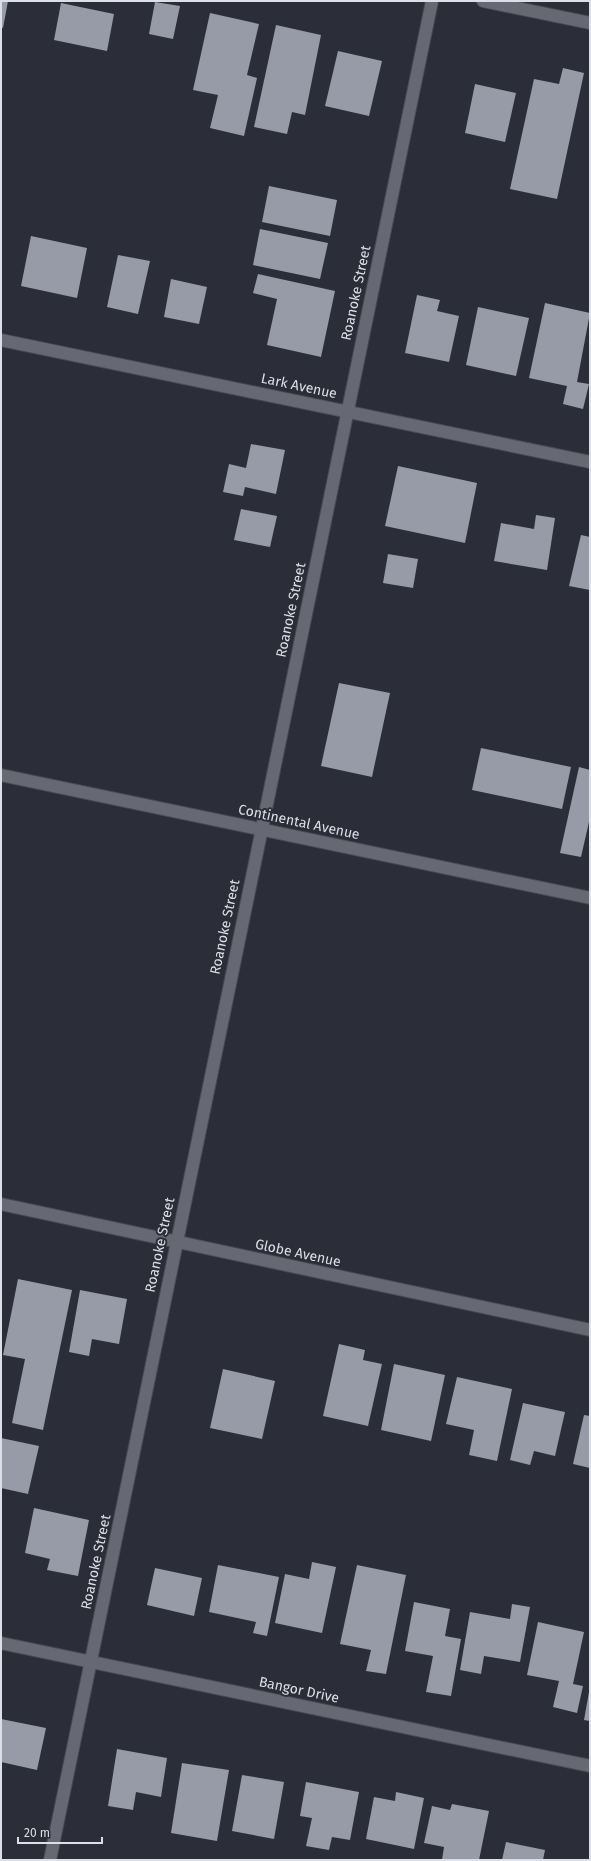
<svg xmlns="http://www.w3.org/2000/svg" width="591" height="1861" viewBox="0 0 591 1861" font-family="'Fira Sans',sans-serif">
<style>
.building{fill:#979ba7}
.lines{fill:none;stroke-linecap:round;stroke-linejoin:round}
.street-casing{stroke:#484a53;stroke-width:14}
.street{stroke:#666974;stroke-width:12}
.labels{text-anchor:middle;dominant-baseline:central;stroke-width:4;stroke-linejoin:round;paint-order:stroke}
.street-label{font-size:14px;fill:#dddfe6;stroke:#2b2e38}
</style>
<rect width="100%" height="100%" fill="#2b2e38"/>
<path class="building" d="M1,1H8L3,28L1,27Z
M155,2L180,6L173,39L149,34Z
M61,3L114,14L107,51L54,40Z
M210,13L259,24L247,75L257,78L244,136L210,128L218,95L193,90Z
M276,25L321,35L305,115L292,112L287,134L254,127Z
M338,51L382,61L369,116L325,106Z
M563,68L584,73L557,199L510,189L534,79L559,84Z
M475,84L516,93L505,142L465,133Z
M269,186L337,200L330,236L262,222Z
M260,229L328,243L320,279L253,265Z
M31,236L87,248L77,298L21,286Z
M118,255L150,261L138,314L107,307Z
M258,274L335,291L321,357L267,345L277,299L253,293Z
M171,279L207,287L199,324L164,317Z
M417,295L440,300L437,311L459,316L449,362L405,353Z
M545,303L590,313L577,382L589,384L583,409L563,404L567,386L529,378Z
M478,307L529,318L516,376L466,365Z
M251,444L285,450L276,494L245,487L243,496L223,492L229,464L246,468Z
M398,466L477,483L465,543L385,526Z
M241,509L277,516L270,547L234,540Z
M536,515L555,518L547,570L494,561L501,523L534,529Z
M581,535L590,537V590L569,586Z
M388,554L418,559L413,588L383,583Z
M339,683L390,693L372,777L321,766Z
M481,748L571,767L562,809L472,790Z
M579,767L590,770V822H589L581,857L560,853Z
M18,1279L72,1290L43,1430L12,1423L25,1359L3,1355Z
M80,1290L127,1299L119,1344L92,1339L89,1356L69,1352Z
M339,1344L365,1350L363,1360L382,1364L368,1426L323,1416Z
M394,1364L445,1375L431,1441L381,1430Z
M223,1369L275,1381L262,1439L210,1428Z
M457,1377L512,1389L497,1461L469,1455L474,1430L446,1424Z
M523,1403L565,1412L555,1456L534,1451L530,1465L510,1460Z
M584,1415L590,1416V1468L573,1464Z
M1,1438L39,1446L28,1494L1,1488Z
M34,1508L89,1520L78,1576L47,1570L50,1559L25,1553Z
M312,1562L336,1567L322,1633L275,1623L285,1574L309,1579Z
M218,1565L279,1577L267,1636L253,1633L256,1622L209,1612Z
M357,1565L406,1575L386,1674L366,1671L371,1650L340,1644Z
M155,1568L202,1578L194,1616L147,1605Z
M414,1602L450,1609L445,1636L461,1639L451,1696L426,1692L433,1656L405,1651Z
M512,1604L530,1607L520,1662L484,1656L481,1674L460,1670L470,1612L510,1619Z
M538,1622L584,1632L573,1684L583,1686L577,1713L553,1707L559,1681L527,1675Z
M589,1692H590V1721L584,1720Z
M1,1719L46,1728L37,1770L1,1762Z
M117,1749L167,1758L161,1797L136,1792L133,1810L108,1806Z
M182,1763L229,1770L217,1841L171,1833Z
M242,1775L284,1782L274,1839L232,1831Z
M306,1782L359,1792L350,1840L332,1837L329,1850L306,1846L312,1818L300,1816Z
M396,1792L424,1798L414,1849L366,1839L374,1797L395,1801Z
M452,1804L489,1811L479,1860H442L444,1847L424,1843L432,1806L450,1810Z
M506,1842L545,1850L543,1860H502Z"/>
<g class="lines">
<g class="street-casing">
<path id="street" d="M483,1L590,23
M1,340L590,462
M1,775L590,898
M1,1204L590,1330
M1,1643L590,1766
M50,1860L432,1"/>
</g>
<use href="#street" class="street"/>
</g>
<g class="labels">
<g class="street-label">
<text transform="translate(356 293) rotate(-78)">Roanoke Street</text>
<text transform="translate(299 386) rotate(12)">Lark Avenue</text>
<text transform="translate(291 610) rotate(-78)">Roanoke Street</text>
<text transform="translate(299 822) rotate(12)">Continental Avenue</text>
<text transform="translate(225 927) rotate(-78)">Roanoke Street</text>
<text transform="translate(160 1245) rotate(-78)">Roanoke Street</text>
<text transform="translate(298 1253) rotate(12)">Globe Avenue</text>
<text transform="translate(96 1562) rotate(-78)">Roanoke Street</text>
<text transform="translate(299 1690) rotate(12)">Bangor Drive</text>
</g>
</g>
<rect width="591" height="1861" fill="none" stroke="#dddfe6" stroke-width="4"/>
<path d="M18 1837v6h84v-6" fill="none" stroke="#dddfe6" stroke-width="2"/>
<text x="24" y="1837" font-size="12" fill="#dddfe6" stroke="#2b2e38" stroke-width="3" paint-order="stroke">20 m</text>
</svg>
